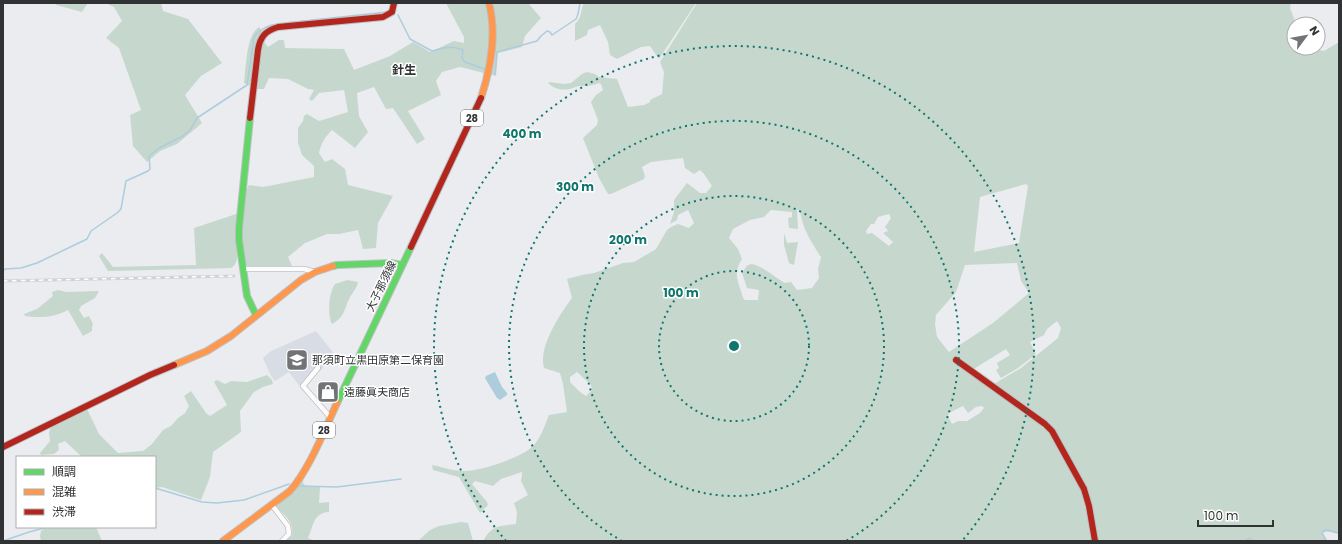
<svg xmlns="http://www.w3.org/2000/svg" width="1342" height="544" viewBox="0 0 1342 544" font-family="Poppins,'Noto Sans JP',sans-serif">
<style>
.built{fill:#d7dce5}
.green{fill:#c6d8cd;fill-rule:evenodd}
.water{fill:#adccdc}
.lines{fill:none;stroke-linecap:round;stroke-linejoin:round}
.stream{stroke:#adccdc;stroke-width:1.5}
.street-casing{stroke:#bebfc2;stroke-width:6}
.fast-casing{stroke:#bebfc2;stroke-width:8}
.slow-casing{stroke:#bebfc2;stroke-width:8}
.jam-casing{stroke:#bebfc2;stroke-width:8}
.street{stroke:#fcfcfd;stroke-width:4.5}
.fast{stroke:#63d668;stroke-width:6}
.slow{stroke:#ff974d;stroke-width:6}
.jam{stroke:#b3261e;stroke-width:6}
.rail-casing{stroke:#d2d2d3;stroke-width:3}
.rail{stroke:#fff;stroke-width:1.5;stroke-dasharray:4.5;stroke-linecap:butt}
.ring{fill:none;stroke:#0f766e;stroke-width:2;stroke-dasharray:2 4}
.labels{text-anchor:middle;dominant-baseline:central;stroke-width:3;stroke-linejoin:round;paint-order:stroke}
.shield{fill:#fff;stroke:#6e7071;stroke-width:1}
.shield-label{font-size:10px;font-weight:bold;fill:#303234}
.street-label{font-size:11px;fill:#303234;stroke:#fff}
.poi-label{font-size:11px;fill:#303234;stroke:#fff;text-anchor:start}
.neighbourhood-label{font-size:12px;font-weight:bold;fill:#303234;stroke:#fff}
.centre{fill:#0f766e;stroke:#fff;stroke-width:2}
.ring-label{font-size:12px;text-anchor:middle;font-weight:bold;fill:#0f766e;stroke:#fff;stroke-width:3;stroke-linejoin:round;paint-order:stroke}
</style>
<rect width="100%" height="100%" fill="#eaecf0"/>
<path class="built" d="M316,331L335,355L302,389L289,372L275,381L271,376L263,358L271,351Z"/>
<path class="green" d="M56,3H88L82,12L56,5Z
M105,3H161L163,11L188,19L222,63L201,76L185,95L202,123L177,144L160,151L147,162L133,146L130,115L141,110L119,48L106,38L122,21L114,7Z
M446,3H486L493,5L496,3H528L541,18L525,36L522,47L498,53L496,76L460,67L442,72L436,81L441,95L408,111L425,139L417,144L393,108L386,109L374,87L357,93L359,116L368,132L355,148L332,130C325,137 321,143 319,153L325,162L332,159L345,169L348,185L393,196L378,223L376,248L363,249L358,230L339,234H327L305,243L288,257L292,266L250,268L244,263L241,246L237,247C237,256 239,263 231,268L108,271L99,256L102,253L113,267L196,265L194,228L242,212L245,192L249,185L263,187L314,177V166L302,155L298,143V128L303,121L304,116L307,114L319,121L348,112L344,90L319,93L312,101L309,99L314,90L308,89L288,79L269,78L264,89H256L244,83C246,68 246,35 259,27L267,37L264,42L268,47L279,40H284L285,48L344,49L354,70L390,56L413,42L430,52L454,41L464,43V37Z
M584,3H696L659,59L650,46L641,47L617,59L610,55L608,42L600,25L588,30L587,35L575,41V24C583,16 580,11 584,3Z
M697,3H1291L1290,8L1296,24H1294V48H1311L1324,51L1339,42V534C1334,533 1328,530 1323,533L1328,541H483C492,525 499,526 516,524L517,512L514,503L528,495L521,481L522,475V472L501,479L493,486L475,481L472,484L487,502L488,505L480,513L459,477L433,470L432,465C442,467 453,471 463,471C478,472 524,457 534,445C541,437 545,425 549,415L567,412L563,384L560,373L544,368C538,347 560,314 572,298L567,279L582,275L594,273L623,263L634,262L656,249L667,230L671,227L678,224L689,228L694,223L688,210L678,215L677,220L670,224L674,212V200L687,183L700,193H706L712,186L704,174L700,170L694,174L685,168L683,158L651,162L642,167L645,176L644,179L611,194H608L599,178L583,138L597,125L598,120L591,102L596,95L603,90L601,84L599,83C592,86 587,86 579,86C577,86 576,87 573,88C564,91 555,90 548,83L550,82L564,84L571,83L582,74L587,72L595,74L599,77L617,79L628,107L644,105L650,102V100L662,94L664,72L660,62ZM1026,184L1028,186L1019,243L974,252L980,197ZM771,210L792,212V217L788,218L789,228L798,229L797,210H800C802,228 811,242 821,257L818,269L819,278L812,288L797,290L791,282L785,283C777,279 756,260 748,265C745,267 744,271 742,273L747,288L759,290L758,300H745L743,298C739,282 732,275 742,259L738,249L729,238L733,229L750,220L764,217ZM889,214L891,218L885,227L888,231L883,233L893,242L889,246L872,233L867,234L866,231L871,224H874L878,217ZM1017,263L1021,281L1029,293L993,323L949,352L937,337L935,324L936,315L956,292L965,265ZM1057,321L1061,328L1058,338L1021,368L992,385L972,370L1006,349L1010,355L997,363L999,368L996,370L1001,378L1018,368L1036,354L1030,342L1044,335L1047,329ZM577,372L591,385L592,390L586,396L580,392L570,382V377ZM963,406L968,413L976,407L982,406L984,408L980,413L967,421H958L952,424L948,416L949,413Z
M784,233L787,243L798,242L794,265L789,263L784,245Z
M347,280L358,282C357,288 353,292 350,297C344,309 345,317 332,324C327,314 329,292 335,284Z
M58,290L66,292L99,291L95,298L81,306L79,310L84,318L89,316L93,324L92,327V331L83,336L68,310C53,318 41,318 25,316L24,314L37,309L53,296L52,292Z
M267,375L272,380L273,384L263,387L254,392L240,411L241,432L213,452L210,477L201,500L162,487L155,488V457H82L65,441L58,444L59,450L54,454L41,455L40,453L50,441L49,433L51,426L87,409L99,434L118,453L143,451L152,444L163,430L171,426L178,418L185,413L189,406L184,396L191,391L206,413L210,416L227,405L214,382L217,380L225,384L231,381L247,382Z
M304,476L303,483L306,486L320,487L319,503L329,502V512C313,513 314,525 308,538L315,541H285L292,536C294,522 286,516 276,507L279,503L293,493Z
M461,522L468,523L473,541H418L430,530L439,526Z
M51,527H96L102,541H41L40,536L41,531L44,529Z"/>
<path class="water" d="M495,372L502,387L507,393V395L500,400L497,398L485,378L486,376Z"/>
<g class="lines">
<path class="stream" d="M398,15L410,39L432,51C443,48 452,45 463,50L462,58L465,62L484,69
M285,23L387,12
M495,74L497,52L537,41L541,36L547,31L550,32L552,35L576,19L578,14L580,3
M3,271L5,269L21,268L37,263L87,239L91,231L117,213L121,209L126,181L148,171L150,169L149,156L159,148L183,136L190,130L197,118L247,85L254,37C260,29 268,25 278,24
M300,486L337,487L401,479
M155,488L202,502L217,503L244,500L289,484
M3,541L29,532L48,527
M1245,541L1249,538L1253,541
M1326,541L1322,533L1323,531L1327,530L1339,533"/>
<g class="street-casing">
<path id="street" d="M243,269H304L315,272
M318,368L303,386L330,417
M272,505L288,526L289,534L282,541"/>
</g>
<g class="fast-casing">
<path id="fast" d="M250,118L239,228V240L247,296L256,315
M333,266L337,265L391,263L402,265
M337,403L411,247"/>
</g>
<g class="slow-casing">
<path id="slow" d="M481,98C491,67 497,35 489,3
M174,365L207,351L231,336L301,280L315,272L333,266
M223,541L290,491C310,468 324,431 337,403"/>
</g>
<g class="jam-casing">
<path id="jam" d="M250,118L258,50C260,37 265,31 278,27L383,17L392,12L394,3
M411,247L481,98
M956,360L1045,424L1052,431L1084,489L1089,506L1095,541
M3,447L150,375L174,365"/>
</g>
<use href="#street" class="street"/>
<use href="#fast" class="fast"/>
<use href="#slow" class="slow"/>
<use href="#jam" class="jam"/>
<g class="rail-casing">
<path id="rail" d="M3,281L234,276"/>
</g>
<use href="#rail" class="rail"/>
</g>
<g class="ring">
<circle cx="734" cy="346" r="75"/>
<circle cx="734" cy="346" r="150"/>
<path d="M622 541A225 225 0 1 1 846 541"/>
<path d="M506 541A300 300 0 1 1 962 541"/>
</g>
<defs>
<g id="school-square" transform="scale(1.15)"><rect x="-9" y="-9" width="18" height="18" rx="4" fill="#717376" stroke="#fff"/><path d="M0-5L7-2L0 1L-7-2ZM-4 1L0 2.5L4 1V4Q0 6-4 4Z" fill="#fff"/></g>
<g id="shop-square" transform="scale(1.15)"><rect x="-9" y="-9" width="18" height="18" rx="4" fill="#717376" stroke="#fff"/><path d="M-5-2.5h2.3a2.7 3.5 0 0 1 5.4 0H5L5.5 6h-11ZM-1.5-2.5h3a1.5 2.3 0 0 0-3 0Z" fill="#fff"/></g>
</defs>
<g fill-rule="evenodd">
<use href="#school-square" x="297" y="360"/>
<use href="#shop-square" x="328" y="392"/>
</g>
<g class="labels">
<g class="shield">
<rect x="461" y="110" width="22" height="16" rx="3"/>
<rect x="313" y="422" width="22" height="16" rx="3"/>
</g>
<g class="shield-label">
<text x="472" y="118">28</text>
<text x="324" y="430">28</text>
</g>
<g class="street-label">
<text transform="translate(381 286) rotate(-64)">大子那須線</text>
</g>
<g class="poi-label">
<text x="312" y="360">那須町立黒田原第二保育園</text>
<text x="344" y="392">遠藤眞夫商店</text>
</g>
<g class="neighbourhood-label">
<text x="404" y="69">針生</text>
</g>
</g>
<circle cx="734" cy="346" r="6" class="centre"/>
<g class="ring-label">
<text x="522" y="138">400 m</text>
<text x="575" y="191">300 m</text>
<text x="628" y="244">200 m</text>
<text x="681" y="297">100 m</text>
</g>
<rect width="1342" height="544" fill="none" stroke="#303234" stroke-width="8"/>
<rect x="16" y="456" width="140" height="72" fill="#ffffff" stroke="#acadae"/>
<rect x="24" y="469" width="20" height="6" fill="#63d668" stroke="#acadae"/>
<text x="52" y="476" font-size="12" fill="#303234">順調</text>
<rect x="24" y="489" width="20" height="6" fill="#ff974d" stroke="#acadae"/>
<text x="52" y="496" font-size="12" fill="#303234">混雑</text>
<rect x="24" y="509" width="20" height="6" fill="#b3261e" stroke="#acadae"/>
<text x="52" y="516" font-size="12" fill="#303234">渋滞</text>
<g transform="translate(1306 36) rotate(58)"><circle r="19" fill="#ffffff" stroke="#acadae"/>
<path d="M0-3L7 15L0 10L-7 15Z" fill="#717376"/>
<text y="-6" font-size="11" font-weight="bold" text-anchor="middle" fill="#303234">N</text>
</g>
<path d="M1198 520v6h75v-6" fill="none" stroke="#303234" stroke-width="2"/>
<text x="1204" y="520" font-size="12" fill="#303234" stroke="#ffffff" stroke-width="3" paint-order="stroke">100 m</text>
</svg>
